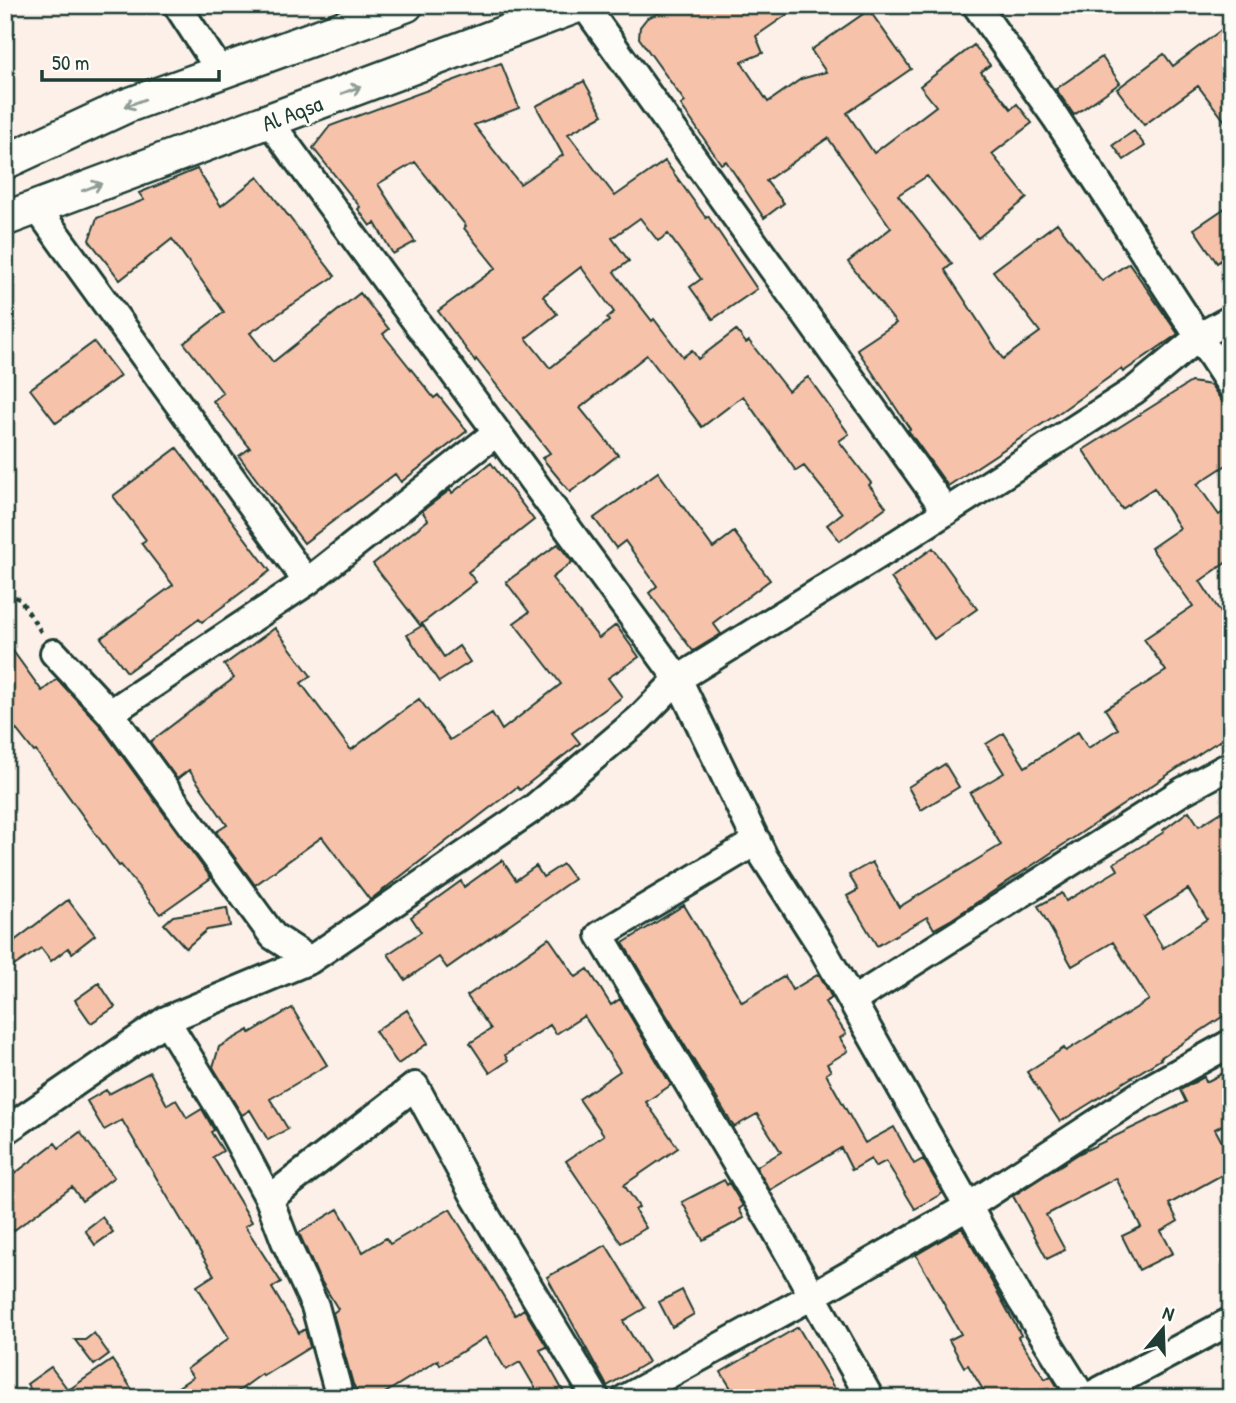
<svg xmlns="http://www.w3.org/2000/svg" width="1236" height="1403" viewBox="0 0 1236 1403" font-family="'Patrick Hand',sans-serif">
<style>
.building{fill:#f7c2aa;stroke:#1f3d34;stroke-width:2;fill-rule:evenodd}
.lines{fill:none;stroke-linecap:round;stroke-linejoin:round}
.minor-casing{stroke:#1f3d34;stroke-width:32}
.major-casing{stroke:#1f3d34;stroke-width:38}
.path{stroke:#1f3d34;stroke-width:4.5;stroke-dasharray:5 5;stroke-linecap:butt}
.minor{stroke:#fdfcf7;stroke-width:26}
.major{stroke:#fdfcf7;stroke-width:33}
.oneway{stroke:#8e9c96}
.labels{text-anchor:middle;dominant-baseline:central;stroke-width:5;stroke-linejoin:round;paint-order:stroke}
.street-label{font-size:23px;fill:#1f3d34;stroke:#fdfcf7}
</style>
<rect width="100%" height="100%" fill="#fcf0e8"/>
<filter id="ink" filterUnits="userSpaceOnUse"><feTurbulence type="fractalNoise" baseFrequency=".0143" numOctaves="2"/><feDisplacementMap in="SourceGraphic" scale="14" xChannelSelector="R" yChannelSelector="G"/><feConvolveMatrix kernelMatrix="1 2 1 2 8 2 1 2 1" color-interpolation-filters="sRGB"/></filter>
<g filter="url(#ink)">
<path class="building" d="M678,5H801L756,36L763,53L741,62L768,102L801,79L826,72L811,50L869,10L911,69L847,113L874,153L936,106L920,86L974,45L990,65L981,72L1011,109L1017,104L1032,123L992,154L1027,198L978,238L927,176L898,195L952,264L945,270L1003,359L1040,332L993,271L1057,223L1102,281L1129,263L1178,334L1123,372L1121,369L1056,415L948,486L908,430L910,429L857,349L896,323L848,262L891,228L828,138L766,181L784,203L764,218L726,161L721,164L681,105L685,102L639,38L640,27L647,18Z
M1221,30L1231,42V129L1198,86L1144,125L1117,89L1164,54L1173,66Z
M1102,57L1120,83L1074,115L1056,89Z
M501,63L519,108L474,125L520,184L563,155L536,106L584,81L603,115L568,134L615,196L665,161L706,218L708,216L757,289L713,319L690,287L701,279L668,234L658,241L640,218L612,238L629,261L614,272L652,321L654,319L683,357L692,350L698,359L736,330L746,343L749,341L788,391L808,377L849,434L839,441L871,483L869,485L886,507L840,541L827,525L842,513L804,466L796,471L743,396L702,427L647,355L580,408L618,455L570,492L542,458L550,453L476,359L475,361L438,311L496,268L464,228L466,226L415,162L378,184L415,242L393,254L375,223L370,226L358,209L360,207L313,148L330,126ZM581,267L614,312L607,318L609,321L550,368L526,338L557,314L543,296Z
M1134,131L1145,146L1124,160L1113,145Z
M197,169L221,206L258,177L335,276L250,333L273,362L360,293L389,329L383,334L434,398L438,395L467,431L401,482L395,474L304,543L239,456L250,448L213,401L223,393L184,343L224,312L172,239L120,280L89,240L97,218L144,200L139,193Z
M1231,204V253L1217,263L1194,229Z
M94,342L120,376L56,423L30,389Z
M1191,382L1211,385L1231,415V462L1197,484L1219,515L1231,507V559L1200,581L1231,628V735L1214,744L952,919L934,929L927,917L877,946L847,896L858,890L849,875L872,862L899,907L1001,845L970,793L1004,773L986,744L1004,733L1025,767L1078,732L1088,748L1118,729L1105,709L1166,671L1144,639L1193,606L1151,548L1180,528L1154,488L1122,509L1083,450Z
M177,448L270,571L202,622L199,619L127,672L101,638L173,585L141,543L146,540L113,496Z
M491,463L534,520L468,572L476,582L420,625L373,564L428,520L422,511L450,490L452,493Z
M658,472L713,548L734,532L770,580L713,623L721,634L693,651L649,593L657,586L625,541L616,548L594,518Z
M558,544L572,562L552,578L599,638L616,625L639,657L608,678L622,697L572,733L580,743L520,790L517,787L370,900L322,837L255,885L216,832L227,825L189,770L177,779L150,742L234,678L224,665L275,628L311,676L301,683L351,750L419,699L450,740L492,713L502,730L561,684L514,623L529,612L506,582Z
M933,548L977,609L934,639L891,578Z
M423,625L444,657L459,646L470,662L439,682L407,635Z
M5,640L42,691L57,679L98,723L211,878L160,914L121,865L119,866L36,751L34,752L5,715Z
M945,764L959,787L921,810L908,787Z
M1231,806V1011L1160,1058L1161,1059L1060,1122L1027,1072L1064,1048L1066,1051L1149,1000L1113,942L1072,966L1038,906L1062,893L1066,901L1118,870L1114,863L1164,832L1163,830L1189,811L1199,826ZM1188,889L1207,919L1163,948L1144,917Z
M502,860L516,880L536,866L543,877L563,864L574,879L447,968L439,957L405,980L388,954L421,932L411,917L461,881L464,887Z
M68,900L95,935L72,953L68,948L51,961L41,948L5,972V948Z
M684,905L742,1002L785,976L792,990L819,974L832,998L825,1002L846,1034L840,1038L848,1051L827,1064L831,1071L826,1074L865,1143L894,1127L914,1164L923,1159L943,1193L915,1209L886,1161L875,1167L871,1159L852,1170L841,1148L770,1190L756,1167L781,1152L757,1114L734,1127L623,943Z
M227,908L230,926L207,930L186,948L164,924L173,916Z
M549,938L576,977L588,969L611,1005L620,999L671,1085L646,1102L678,1148L624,1185L639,1207L635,1210L646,1228L621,1243L566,1161L604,1135L579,1099L620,1071L584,1016L556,1034L550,1025L505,1055L508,1061L490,1073L470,1043L491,1029L467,996Z
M99,983L115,1007L91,1023L75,1000Z
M292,1008L327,1065L270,1099L288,1129L268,1140L250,1110L242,1115L213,1067L219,1047L249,1030L250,1033Z
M407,1010L428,1043L398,1064L375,1031Z
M1231,1069V1121L1215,1129L1231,1159V1170L1169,1204L1178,1221L1161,1231L1173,1253L1139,1270L1122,1236L1141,1227L1116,1178L1046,1215L1065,1250L1047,1259L1013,1196L1080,1153L1186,1102L1180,1090L1204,1077L1206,1082Z
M150,1072L167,1105L176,1100L187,1118L202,1109L214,1130L211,1132L223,1151L213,1157L252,1222L245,1226L281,1282L272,1288L299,1333L305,1329L310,1347L263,1376L262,1374L229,1398H162L193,1377L187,1369L229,1338L197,1286L214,1275L122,1120L104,1130L87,1101L106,1090L109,1094Z
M80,1132L114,1177L82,1201L72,1187L5,1237V1181L55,1143L59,1148Z
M724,1180L727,1185L729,1183L743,1206L739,1209L744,1218L703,1240L682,1202Z
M338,1209L363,1252L386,1238L390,1244L450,1209L515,1315L524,1309L547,1347L540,1350L567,1398H541L520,1362L506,1370L486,1337L440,1365L438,1360L377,1398H361L353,1384L333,1313L338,1309L318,1276L299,1233Z
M102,1217L113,1232L95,1245L85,1230Z
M962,1228L1021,1335L1018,1337L1045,1379L1051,1376L1064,1398H988L968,1365L964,1367L949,1340L961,1334L916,1255Z
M606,1245L645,1308L623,1321L648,1362L607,1386L547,1277Z
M682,1290L694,1314L672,1327L659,1302Z
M798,1327L840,1398H737L721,1372Z
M94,1333L109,1354L94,1365L75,1340H85Z
M112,1360L138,1398H57Z
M51,1367L66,1387L51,1398H37L27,1384Z"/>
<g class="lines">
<g class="minor-casing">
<path id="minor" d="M177,5L220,71
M584,5L946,511
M976,5L1056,118L1231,386
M269,121L678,679L764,857L821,946L1021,1300L1083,1398
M37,208L307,582
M54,653L110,713L273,936L310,960
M110,713L307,582L497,432
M757,841L600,935L774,1227L870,1398
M852,1001L1183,791L1231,765
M166,1020L224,1115L269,1199L285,1241L315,1306L340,1398
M5,1131L166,1020L310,960L535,807L639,719L678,679L885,551L1135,390L1200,336L1231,319
M269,1199L415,1086L475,1197L596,1398
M626,1398L812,1296L969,1206L1150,1088L1231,1043
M1086,1398L1231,1321"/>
</g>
<g class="major-casing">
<path id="major" d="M5,162L126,106L406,5
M5,219L579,5"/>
</g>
<path class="path" d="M5,594L20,599L43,635"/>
<use href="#minor" class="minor"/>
<use href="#major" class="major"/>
</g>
<defs><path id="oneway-shaft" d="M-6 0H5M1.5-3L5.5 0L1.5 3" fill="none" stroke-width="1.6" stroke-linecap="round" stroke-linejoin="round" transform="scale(1.75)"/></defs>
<g class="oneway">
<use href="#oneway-shaft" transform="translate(351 90) rotate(-21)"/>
<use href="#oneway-shaft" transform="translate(135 103) rotate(159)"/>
<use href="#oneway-shaft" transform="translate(92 187) rotate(-21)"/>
</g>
</g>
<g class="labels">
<g class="street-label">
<text transform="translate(292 113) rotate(-21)">Al Aqsa</text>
</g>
</g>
<rect width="1236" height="1403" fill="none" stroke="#fdfcf7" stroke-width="28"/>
<rect x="14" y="14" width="1208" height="1375" fill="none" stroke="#1f3d34" stroke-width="2.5" filter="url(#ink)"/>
<g transform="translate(1163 1329) rotate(19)" stroke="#fdfcf7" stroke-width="5" paint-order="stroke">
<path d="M0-5L12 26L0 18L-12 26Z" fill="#1f3d34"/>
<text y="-10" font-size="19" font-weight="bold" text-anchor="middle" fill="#1f3d34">N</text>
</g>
<path d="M42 70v10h177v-10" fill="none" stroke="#1f3d34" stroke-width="3.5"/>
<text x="52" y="70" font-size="21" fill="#1f3d34" stroke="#fdfcf7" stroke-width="5" paint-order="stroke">50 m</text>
</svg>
